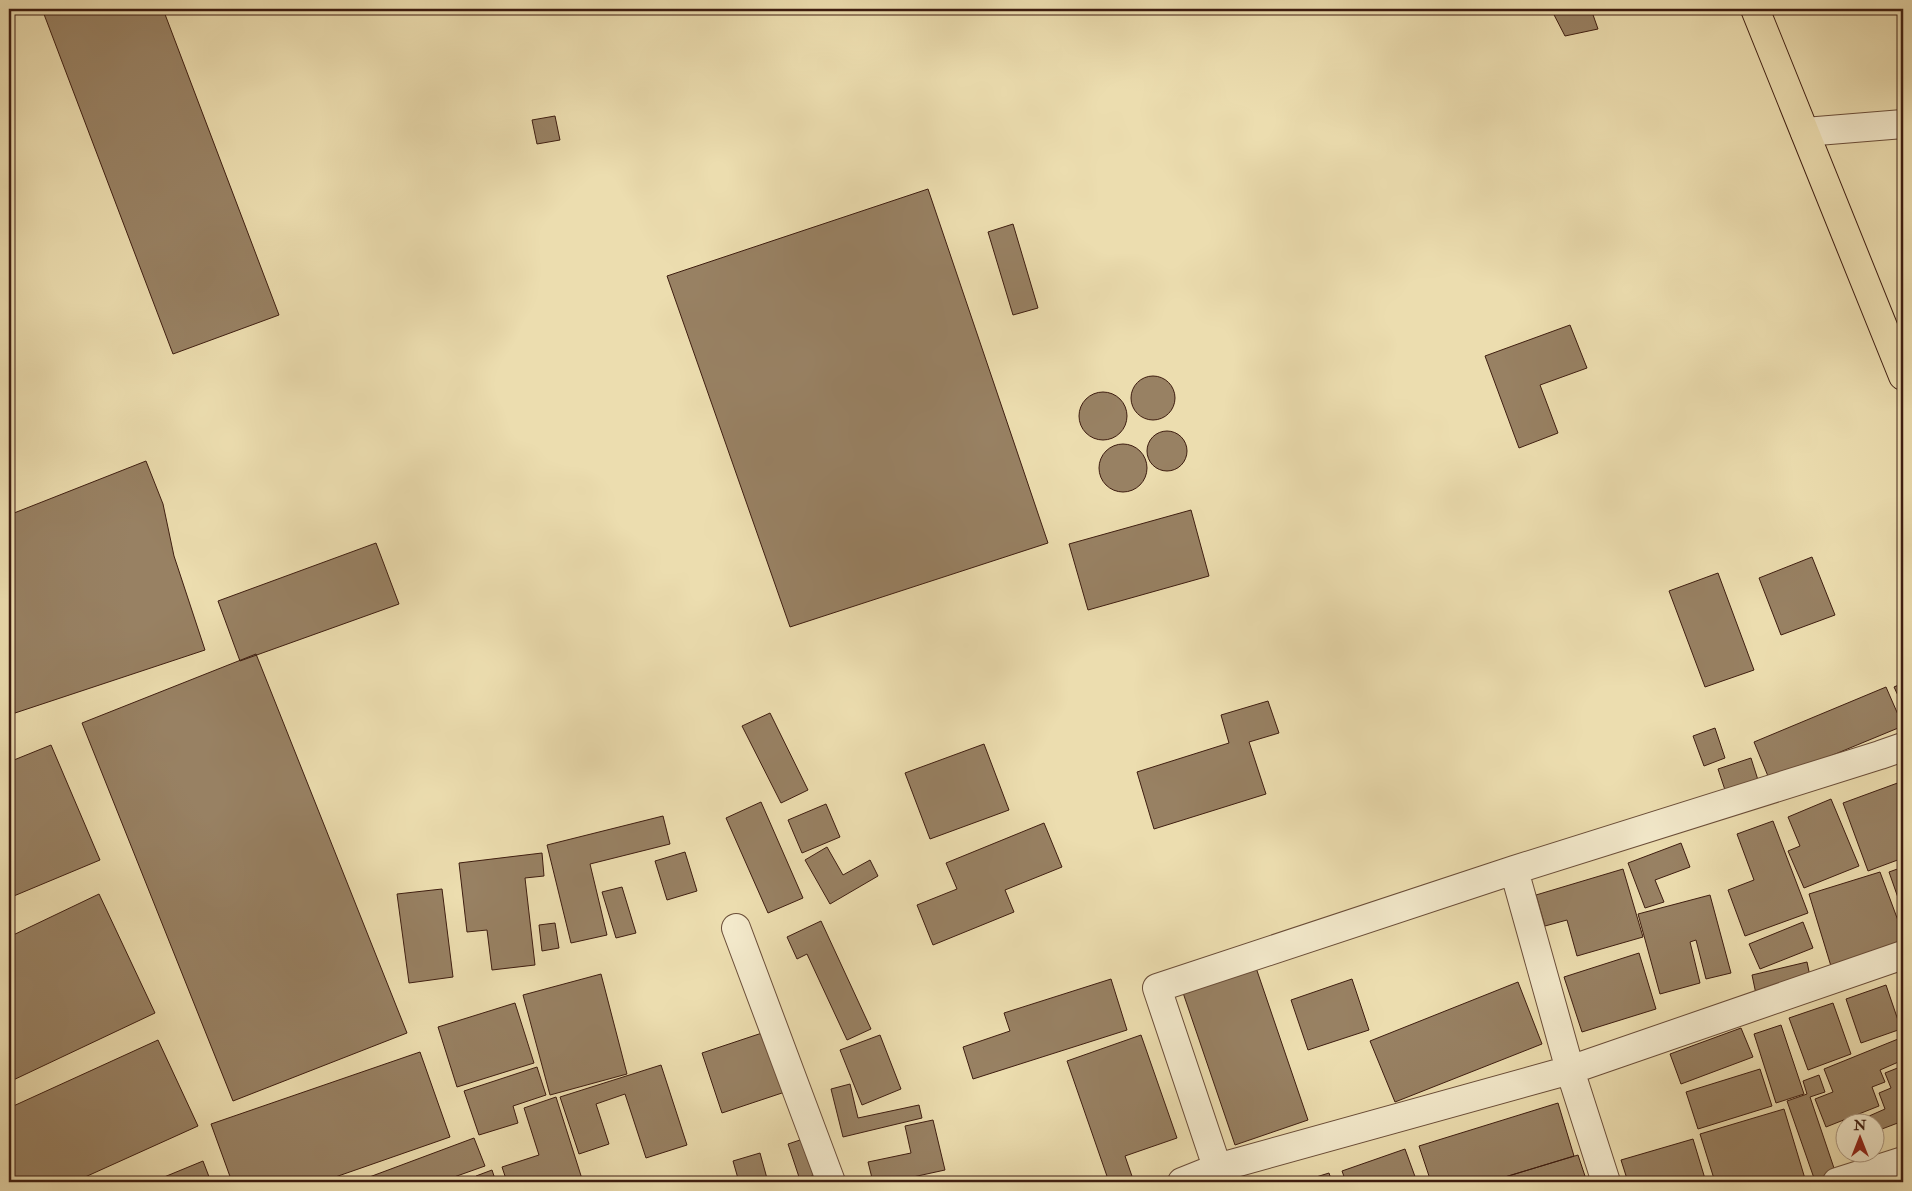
<svg xmlns="http://www.w3.org/2000/svg" width="1912" height="1191" viewBox="0 0 1912 1191" font-family="'IM FELL Double Pica',serif">
<style>
.building{fill:#988163;stroke:#3e1d10}
.lines{fill:none;stroke-linecap:round;stroke-linejoin:round}
.minor-casing{stroke:#6a4d38;stroke-width:30}
.highway-casing{stroke:#3e1d10;stroke-width:30}
.minor{stroke:#f3e9cb;stroke-width:28}
.highway{stroke:#ecddaf;stroke-width:28}
</style>
<rect width="100%" height="100%" fill="#ecddaf"/>
<filter id="stains"><feTurbulence type="fractalNoise" baseFrequency=".004" numOctaves="4"/><feColorMatrix values="0 0 0 0 .2 0 0 0 0 .09 0 0 0 0 .02 0 0 0 .5 -.17"/></filter>
<radialGradient id="worn" r=".72"><stop offset=".6" stop-color="#630" stop-opacity="0"/><stop offset="1" stop-color="#630" stop-opacity=".3"/></radialGradient>
<path class="building" d="M42,9H163L279,315L173,354Z
M1551,9H1591L1598,29L1565,36Z
M555,116L560,140L537,144L532,120Z
M928,189L1048,543L790,627L667,276Z
M1013,224L1038,308L1013,315L988,232Z
M1570,325L1587,368L1540,385L1558,433L1519,448L1485,356Z
M1131 398a22 22 0 1 1 44 0a22 22 0 1 1-44 0Z
M1079 416a24 24 0 1 1 48 0a24 24 0 1 1-48 0Z
M1147 451a20 20 0 1 1 40 0a20 20 0 1 1-40 0Z
M1099 468a24 24 0 1 1 48 0a24 24 0 1 1-48 0Z
M146,461L163,504L174,556L205,650L9,715V515Z
M1191,510L1209,576L1088,610L1069,544Z
M376,543L399,604L240,661L218,601Z
M1812,557L1835,615L1781,635L1759,578Z
M1718,573L1754,670L1705,687L1669,591Z
M256,654L407,1033L233,1101L82,723Z
M1903,683V706L1894,687Z
M1886,687L1903,726L1770,781L1754,742Z
M1268,701L1279,733L1249,742L1266,794L1154,829L1137,772L1229,743L1221,715Z
M770,713L808,790L781,803L742,726Z
M1715,728L1725,758L1704,766L1693,736Z
M984,744L1009,810L930,839L905,773Z
M51,745L100,860L9,898V762Z
M1751,758L1758,780L1725,790L1718,769Z
M1903,781V858L1868,871L1843,803Z
M1831,799L1859,866L1804,888L1788,851L1800,846L1788,817Z
M761,802L803,898L768,913L726,818Z
M826,804L840,837L802,853L788,820Z
M663,816L670,844L590,864L607,935L571,943L547,845Z
M1773,821L1808,913L1745,936L1728,890L1754,880L1737,834Z
M1044,823L1062,867L1005,890L1014,912L933,945L917,905L957,889L946,863Z
M1681,843L1690,867L1655,880L1664,902L1645,908L1628,863Z
M827,847L843,875L870,860L878,876L830,904L805,860Z
M685,852L697,891L667,900L655,861Z
M542,853L544,876L525,878L535,965L492,970L487,930L467,932L459,863Z
M1903,867V912L1889,872Z
M1623,869L1643,937L1577,956L1567,920L1545,926L1536,895Z
M1880,872L1903,934V950L1834,976L1809,894Z
M622,887L636,933L616,938L602,892Z
M442,889L453,977L409,983L397,894Z
M99,894L155,1013L9,1082V937Z
M1710,895L1731,973L1706,979L1696,940L1690,942L1700,983L1660,994L1638,914Z
M821,921L871,1029L847,1040L807,954L797,959L787,937Z
M1803,922L1813,948L1760,969L1749,944Z
M555,923L559,948L542,951L539,925Z
M1639,953L1656,1009L1582,1032L1564,977Z
M1252,956L1308,1120L1235,1145L1179,981Z
M1807,962L1811,981L1756,994L1752,975Z
M601,974L627,1074L550,1095L523,995Z
M1111,979L1127,1030L973,1079L963,1047L1010,1031L1004,1013Z
M1352,979L1369,1030L1308,1050L1291,1000Z
M1903,980V997L1898,982Z
M1518,982L1542,1044L1395,1102L1370,1041Z
M1886,985L1901,1029L1861,1043L1846,999Z
M515,1003L534,1063L457,1087L438,1027Z
M1833,1003L1851,1054L1808,1070L1789,1018Z
M1781,1025L1804,1094L1776,1103L1754,1034Z
M1741,1028L1753,1057L1681,1084L1670,1054Z
M768,1031L788,1091L722,1113L702,1053Z
M880,1035L901,1089L862,1105L840,1050Z
M1141,1035L1177,1138L1125,1156L1134,1182H1109L1067,1061Z
M1903,1037V1060L1880,1070L1885,1082L1872,1087L1879,1106L1826,1127L1815,1099L1833,1092L1824,1069Z
M158,1040L198,1126L74,1182H9V1108Z
M420,1052L450,1137L321,1182H232L211,1124Z
M661,1065L687,1145L646,1158L625,1094L596,1104L609,1144L579,1154L560,1097Z
M537,1067L546,1095L513,1106L518,1123L479,1135L464,1091Z
M1900,1067L1903,1077V1121L1874,1132V1124H1851L1885,1109L1879,1093L1891,1088L1885,1073Z
M1760,1069L1772,1106L1698,1129L1686,1092Z
M1819,1075L1825,1092L1810,1097L1836,1174L1815,1181L1787,1101L1807,1094L1803,1081Z
M850,1084L858,1118L919,1105L922,1118L843,1137L831,1089Z
M556,1097L583,1182H507L502,1167L539,1155L524,1108Z
M1558,1103L1574,1156L1489,1182H1431L1419,1146Z
M1784,1109L1806,1182H1715L1700,1134Z
M933,1120L945,1170L890,1182H873L868,1162L911,1153L905,1126Z
M474,1138L485,1166L440,1182H356Z
M806,1138L818,1174L800,1180L788,1144Z
M1693,1139L1706,1182H1628L1621,1160Z
M1405,1149L1417,1182H1346L1342,1171Z
M760,1153L768,1182H739L733,1161Z
M1578,1155L1587,1182H1488Z
M203,1161L211,1182H152Z
M492,1170L496,1182H479L476,1176Z
M1329,1173L1332,1182H1300Z"/>
<g class="lines">
<g class="minor-casing">
<path id="minor" d="M1805,132L1903,124
M1514,870L1570,1070L1606,1182
M736,928L831,1182
M1182,1182L1217,1168L1570,1070L1903,955
M1222,1182L1157,988L1514,870L1880,755L1903,747
M1837,1182L1903,1161"/>
</g>
<g class="highway-casing">
<path id="highway" d="M1755,9L1903,376"/>
</g>
<use href="#minor" class="minor"/>
<use href="#highway" class="highway"/>
</g>
<rect width="1912" height="1191" fill="none" stroke="#ecddaf" stroke-width="30"/>
<rect x="10" y="10" width="1892" height="1171" fill="none" stroke="#3e1d10" stroke-width="2.5"/>
<rect x="15" y="15" width="1882" height="1161" fill="none" stroke="#3e1d10"/>
<g transform="translate(1860 1138)"><circle r="24" fill="#f3e9cb" stroke="#ab9780"/>
<path d="M0-4L9 19L0 12L-9 19Z" fill="#8f2418"/>
<text y="-8" font-size="14" font-weight="bold" text-anchor="middle" fill="#3e1d10">N</text>
</g>
<rect width="100%" height="100%" filter="url(#stains)"/>
<rect width="100%" height="100%" fill="url(#worn)"/>
</svg>
